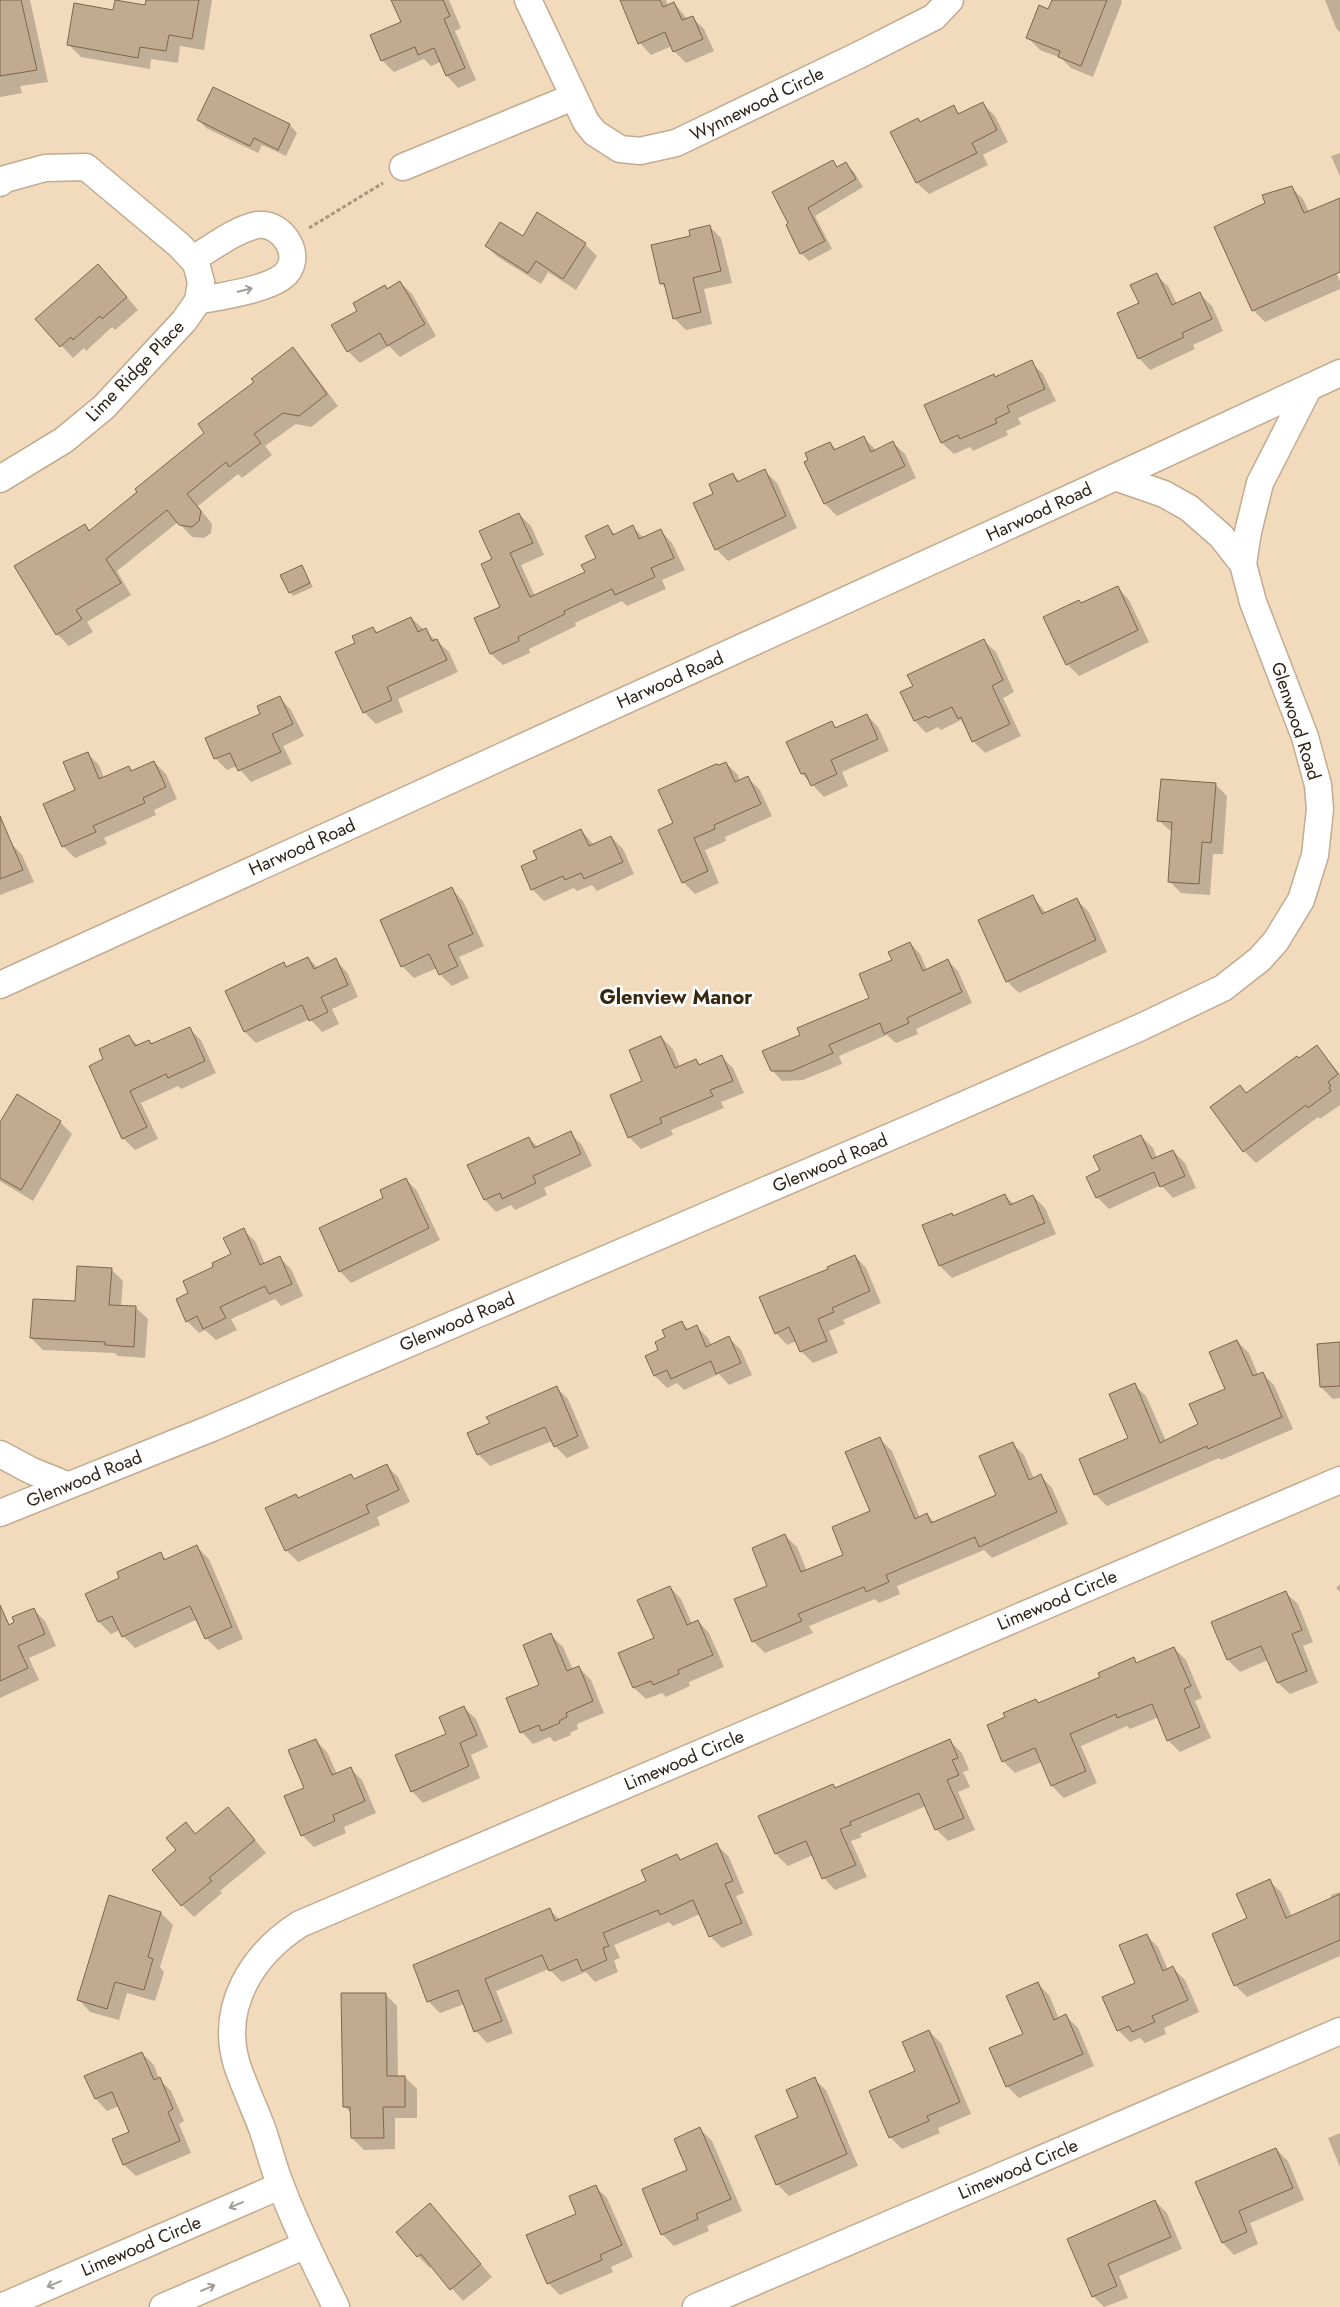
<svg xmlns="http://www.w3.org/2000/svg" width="1340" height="2307" viewBox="0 0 1340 2307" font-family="Jost,sans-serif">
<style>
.shadow{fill:#0003}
.building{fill:#c1aa8f;stroke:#7b664c}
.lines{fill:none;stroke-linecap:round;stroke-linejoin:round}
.minor-casing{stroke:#c2ab90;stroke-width:29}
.path{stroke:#a8957f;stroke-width:3;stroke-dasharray:4 2.5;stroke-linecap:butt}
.minor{stroke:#fff;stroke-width:26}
.oneway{stroke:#a09c97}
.labels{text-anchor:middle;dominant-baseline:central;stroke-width:5;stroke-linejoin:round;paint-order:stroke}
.street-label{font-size:18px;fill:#2c2318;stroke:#fff}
.quarter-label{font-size:20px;font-weight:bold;fill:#39270f;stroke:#fff}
</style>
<rect width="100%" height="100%" fill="#f2dabd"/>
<path class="shadow" d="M0,0H30L48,82L20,86L22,93L0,97Z
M148,0H212L204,50L180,46L178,63L151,59L150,69L81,57L69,45L114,11L146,7Z
M393,0H449L461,28L455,31L476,80L458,88L447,76L441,62L431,66L424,59L394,72L382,60L402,23Z
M621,0H666L668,6L674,3L688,20L693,18L704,29L714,51L686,63L674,51L672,46L651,55L640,43Z
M1053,0H1121L1122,2L1093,77L1071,68L1061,58L1040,50L1028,38L1049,11Z
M1325,0H1340V32L1336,28Z
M214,89L290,125L297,133L286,156L262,145L258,153L206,128L199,120Z
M983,104L995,116L1008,142L983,155L988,165L929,194L917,183L892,133L918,120L921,123L953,107L961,115Z
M1340,153V176L1331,156Z
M833,162L839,168L846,164L854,172L863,187L815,216L832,249L809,261L801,253L787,225Z
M1291,187L1303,199L1309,212L1340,199V263L1333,266L1340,281V289L1265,322L1253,310L1267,204Z
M538,214L585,244L597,256L576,290L548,272L541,284L498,257L486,246L523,237Z
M709,226L721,238L732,283L704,289L712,324L686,330L674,318L667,289L661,284L653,246L692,237Z
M1156,275L1168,286L1177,304L1200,294L1212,306L1223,331L1193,345L1195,349L1150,370L1139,358L1140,304Z
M110,277L138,310L115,330L112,327L86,351L84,348L73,358L37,319Z
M400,282L412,294L436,336L400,357L389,346L360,363L348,351L359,311Z
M293,349L304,361L338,406L311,427L296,424L265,446L272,455L242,478L238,474L198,506L212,524L211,533L204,538L192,537L178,522L117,571L131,595L87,622L93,632L69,646L57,634L85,525L91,531L139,492L206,433L256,382Z
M1031,362L1043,374L1056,401L1018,418L1021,424L1006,431L1008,435L973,451L970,447L954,454L942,443L995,378Z
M864,438L876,450L893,443L905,454L916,478L837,516L825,504L806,462L830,443L837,450Z
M765,471L777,483L797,528L728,561L716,549L715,494L733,474L740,482Z
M519,514L531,526L544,555L521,565L535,596L586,573L597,558L608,527L616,535L633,527L644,538L661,531L672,543L685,570L662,580L666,589L627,606L622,601L575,623L576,626L529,649L530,653L503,665L491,654L502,608L493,560Z
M302,567L313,587L293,596L290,592Z
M1118,588L1129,600L1149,642L1079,676L1067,664L1082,604Z
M411,618L449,652L458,672L398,699L403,712L376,724L364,712L357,644L373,629L378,633Z
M984,641L996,652L1014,692L1003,698L1021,736L985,753L973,741L961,720L941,730L938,727L926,733L915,721L914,686Z
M280,698L291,710L304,736L283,746L292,764L251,782L237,766L227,770L216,759L206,739L262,714Z
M867,715L878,727L889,751L842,772L848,786L824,797L802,774L788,742L832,723L837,728Z
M87,753L99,765L104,778L128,767L133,772L154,762L166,774L177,799L154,810L156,815L104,838L107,844L75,858L63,846L45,804L77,791Z
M726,763L738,775L740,781L748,778L760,790L772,816L725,837L726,841L705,850L719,883L695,894L683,882L674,824L719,766Z
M1215,784L1227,796L1223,854H1213L1210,895L1181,893L1169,881L1173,833L1159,821Z
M581,830L594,845L611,837L623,849L634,874L597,891L592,885L577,891L574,888L544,901L532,889L539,860Z
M11,843L22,855L34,882L0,895V848Z
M452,889L463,901L484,946L459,957L469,978L452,986L440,974L437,968L414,978L402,966Z
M1033,897L1047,914L1077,900L1089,912L1107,952L1019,993L1007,981Z
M910,943L920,954L927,970L948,961L958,971L972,1003L916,1029L918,1034L896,1043L887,1035L839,1056L842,1064L803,1080L782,1081L772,1070L802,1035L870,998L893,961Z
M308,958L318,968L335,960L347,972L358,997L332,1009L339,1024L322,1032L310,1019L256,1043L245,1032L283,964L288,968Z
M189,1028L201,1040L216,1073L181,1089L178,1086L141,1103L158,1139L135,1150L123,1138L105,1060L129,1037L139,1046L149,1041L153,1045Z
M661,1037L673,1049L680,1067L696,1060L701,1065L722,1057L733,1068L744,1093L721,1102L724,1108L671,1130L673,1135L641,1149L629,1137Z
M1317,1047L1340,1074V1105L1320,1119L1318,1117L1256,1163L1244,1151L1240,1087L1247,1094Z
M60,1122L72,1134L33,1201L0,1181V1124Z
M570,1133L582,1145L592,1166L544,1188L547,1195L515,1210L511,1205L496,1212L485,1200L529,1138L538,1147Z
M1141,1136L1153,1148L1157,1158L1173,1151L1185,1163L1196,1188L1173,1198L1161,1185L1109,1209L1097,1197L1101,1171Z
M406,1179L417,1191L440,1240L351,1283L340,1271L385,1199Z
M1005,1196L1014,1204L1033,1196L1045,1208L1056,1234L952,1278L940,1266L924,1226L954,1217Z
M243,1230L255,1241L265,1264L280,1258L291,1269L303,1296L281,1306L275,1299L231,1319L237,1330L216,1340L205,1330L199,1333L187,1321L189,1293L215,1268L232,1255Z
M855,1256L866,1268L881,1303L843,1320L845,1324L829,1331L838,1353L813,1363L801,1351L797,1341L787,1345L776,1333L830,1270Z
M111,1269L123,1281L121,1307L136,1308L148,1319L145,1358L118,1356L115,1353L43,1350L31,1338L76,1303Z
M682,1323L689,1330L696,1326L708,1338L712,1346L729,1338L741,1350L752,1375L729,1385L719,1374L684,1390L677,1383L667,1388L655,1376L646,1356L660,1350L667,1338Z
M1237,1341L1249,1353L1258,1375L1262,1373L1274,1385L1293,1429L1221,1460L1219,1458L1107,1506L1095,1494L1129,1439L1134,1385L1146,1396L1166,1441L1199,1424L1227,1390Z
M1340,1344V1398L1333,1399L1321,1387Z
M557,1388L568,1399L589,1448L567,1458L555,1446L552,1441L490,1466L478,1454L491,1424Z
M880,1439L892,1451L920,1518L927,1515L935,1523L998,1496L1012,1443L1024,1455L1034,1479L1041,1476L1052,1488L1068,1524L992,1558L984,1550L897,1586L900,1594L879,1603L875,1599L809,1626L813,1633L765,1653L753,1641L785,1536L797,1547L807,1571L845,1556L872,1511Z
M386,1465L398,1477L410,1502L377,1517L380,1525L298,1562L286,1550L296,1495L299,1499L351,1475L355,1480Z
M197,1547L209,1559L243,1639L218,1650L206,1638L198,1619L135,1648L123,1636L120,1630L111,1634L99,1622L87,1594L121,1579L161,1554L167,1560Z
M1340,1584V1592L1336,1588Z
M670,1587L681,1599L692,1624L698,1621L709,1633L724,1667L689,1682L690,1686L666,1697L662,1693L646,1699L634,1688L620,1653L655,1638Z
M1286,1593L1298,1604L1313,1642L1303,1646L1318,1683L1290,1694L1278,1683L1268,1660L1240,1672L1228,1660L1213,1623Z
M33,1609L45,1621L56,1646L29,1658L39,1680L0,1698V1630L16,1623Z
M551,1635L563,1647L573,1670L579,1668L591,1680L604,1713L577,1724L578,1729L570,1733L571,1735L554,1742L550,1737L533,1744L522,1732L540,1685Z
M1174,1648L1186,1660L1202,1698L1195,1701L1211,1738L1180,1752L1168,1740L1159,1717L1130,1729L1127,1726L1081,1746L1097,1783L1064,1798L1052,1786L1042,1762L1015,1773L1003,1761L1006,1718L1036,1700L1040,1704L1101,1677L1134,1659L1138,1664Z
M464,1708L476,1719L488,1747L471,1755L480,1778L423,1803L412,1791Z
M315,1740L327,1752L337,1774L350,1768L362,1780L376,1813L344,1827L346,1833L314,1847L302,1835L305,1788Z
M950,1741L962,1753L969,1770L963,1772L970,1787L958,1792L975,1830L948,1841L936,1829L926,1806L860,1834L862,1837L851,1841L867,1877L835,1890L824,1878L813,1855L788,1866L776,1854L760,1816L833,1785L837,1789Z
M228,1808L266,1853L220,1891L222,1893L194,1917L182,1905L178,1850L186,1824L196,1834Z
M717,1845L729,1857L744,1893L736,1896L753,1935L722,1948L710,1936L700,1914L673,1926L669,1922L614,1945L620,1958L614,1960L618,1972L595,1982L586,1972L562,1982L549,1969L496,1991L513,2033L487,2043L476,2031L464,2004L440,2013L429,2002L414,1966L550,1910L560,1920L647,1882L677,1856L681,1860Z
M1269,1881L1281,1892L1292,1917L1332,1899L1331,1895L1340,1892V1956L1247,1997L1235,1985L1248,1919Z
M109,1897L161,1913L173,1925L160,1967L164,1972L155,2001L127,1993L119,2020L90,2012L79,2000Z
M1146,1935L1158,1947L1168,1970L1173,1968L1185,1980L1199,2012L1164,2028L1166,2034L1145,2043L1140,2038L1130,2042L1118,2030L1137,1984Z
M1037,1983L1049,1995L1059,2019L1066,2016L1078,2028L1094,2066L1019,2098L1007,2086L1024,2035Z
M385,1994L397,2006L398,2077H405L417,2089V2118H395V2149L364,2150L352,2138V2114L345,2107Z
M929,2031L941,2043L971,2114L938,2128L940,2133L902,2149L890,2137L916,2071Z
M142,2053L154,2065L159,2079L171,2091L184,2121L179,2124L191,2153L136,2176L124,2165L114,2139L130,2132L119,2106L107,2111L96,2099Z
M814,2079L826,2090L858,2166L789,2196L777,2184Z
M700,2129L712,2141L742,2211L707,2226L709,2231L674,2246L662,2234L688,2170Z
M1340,2133V2167L1328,2138Z
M1276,2149L1288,2161L1304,2200L1250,2223L1258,2244L1234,2255L1223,2243L1197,2183Z
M595,2186L607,2198L633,2257L611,2267L613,2272L560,2295L548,2283L578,2215Z
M1155,2201L1167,2213L1182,2249L1119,2276L1128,2298L1104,2307L1093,2296L1069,2239Z
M430,2205L492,2277L463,2301L432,2266L430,2268L418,2256L398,2232Z"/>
<path class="building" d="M0,0H21L37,70L0,76Z
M115,0L145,5L146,0H199L192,39L169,35L166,51L140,47L138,58L67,45L74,3L113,10Z
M391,0H443L450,16L444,19L465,68L446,76L434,48L418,55L415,47L381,61L370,35L401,22Z
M620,0H660L663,7L674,2L682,20L693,16L703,39L673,52L665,32L638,44Z
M1052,0H1107L1081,66L1058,57L1060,51L1026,38L1039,5L1048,9Z
M213,87L290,124L278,150L254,138L250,146L197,120Z
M983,102L997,130L972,143L977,153L916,183L890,132L918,118L920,122L954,105L958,114Z
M833,160L837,167L846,162L856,179L808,208L825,241L800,254L786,225L788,223L772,192Z
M1292,186L1304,213L1340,198V272L1252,311L1214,227L1265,203L1262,195Z
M537,212L586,243L563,279L536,261L528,273L485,246L500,222L523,236Z
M710,225L721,271L693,278L701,312L673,319L664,283L660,284L651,245L690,236L689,230Z
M98,264L127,297L102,319L100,316L73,340L71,337L60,347L35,319Z
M1157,273L1172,305L1200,292L1212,319L1182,333L1184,337L1138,359L1117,313L1139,303L1130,285Z
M400,281L425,324L387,346L380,333L347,352L331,325L357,311L353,303L385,285L387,289Z
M293,347L327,394L299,416L283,413L254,434L261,443L229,467L226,462L187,494L201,511L199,521L192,527L179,525L167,510L106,559L121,583L76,610L82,619L56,635L14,566L85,524L89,531L137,492L135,489L204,433L198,424L254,382L251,379Z
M1032,360L1045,389L1007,406L1010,412L995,419L997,423L960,439L958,435L941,443L924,405L994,374L995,377Z
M864,436L871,452L893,441L905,466L824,504L804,462L808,460L805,453L830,442L834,450Z
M765,469L786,516L715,550L693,503L713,494L709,484L733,473L737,482Z
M519,513L533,543L510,553L530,597L585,572L581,565L596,558L585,536L608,525L613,535L633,525L639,539L661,529L674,558L651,568L655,577L615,595L612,589L564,611L565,614L518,637L519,641L490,654L474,618L500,607L481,564L492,559L479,531Z
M302,565L310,583L289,593L280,575Z
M1118,586L1138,630L1066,665L1043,617L1079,600L1081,603Z
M411,617L418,632L426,628L432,641L437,639L447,660L387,687L392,700L363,713L335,652L355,643L352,636L373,627L376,633Z
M984,639L1003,680L992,686L1010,724L972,742L961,717L958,719L952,707L928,718L926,716L914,721L900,692L913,686L907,675Z
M280,696L293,724L272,734L281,752L238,771L230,753L214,759L205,738L260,714L257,706Z
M867,714L878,739L831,760L837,774L811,786L805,773L801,774L786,742L832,721L835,728Z
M88,752L99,779L129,766L131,771L154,761L166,787L143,798L145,803L93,826L96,832L62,847L43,804L75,790L63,762Z
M726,762L735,782L748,776L761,804L714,825L715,829L694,838L708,871L682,883L658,830L673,823L658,790L716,764L719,765Z
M1161,779L1216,783L1211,843L1202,842L1199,884L1168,882L1172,822L1157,821Z
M0,816L23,870L0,879Z
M581,829L589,846L611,836L623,862L584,879L581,873L565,880L563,876L531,890L521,866L537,859L533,851Z
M452,887L473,934L448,945L458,966L439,975L429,954L401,967L380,920Z
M1033,895L1042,914L1077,898L1096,940L1006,982L978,920Z
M910,942L923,971L948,959L962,992L907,1018L909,1023L884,1034L880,1023L829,1045L833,1053L792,1071H771L762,1051L800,1035L797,1028L869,998L859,974L892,960L888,952Z
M308,957L314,969L336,958L348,985L321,997L328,1012L309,1021L302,1005L244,1032L225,991L284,962L286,967Z
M190,1027L205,1061L168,1078L166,1074L130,1091L147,1127L122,1139L89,1066L103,1059L99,1049L129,1035L135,1046L149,1040L151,1044Z
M661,1036L675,1068L696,1059L699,1065L722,1055L733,1081L710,1090L713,1096L660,1118L662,1123L628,1138L610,1095L642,1081L629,1050Z
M1317,1045L1338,1074L1328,1082L1331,1086L1329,1088L1331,1091L1308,1108L1306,1105L1243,1152L1210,1107L1240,1085L1246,1093L1297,1056L1299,1058Z
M17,1094L61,1121L21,1190L0,1178V1122Z
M571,1131L581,1154L533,1176L536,1183L502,1199L500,1193L484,1200L467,1165L529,1137L534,1148Z
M1141,1135L1152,1159L1173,1150L1185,1176L1160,1187L1154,1172L1096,1198L1086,1177L1100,1170L1093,1156Z
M406,1178L429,1228L339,1272L319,1228L383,1198L380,1190Z
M1005,1194L1010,1205L1033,1195L1045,1223L939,1266L922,1225L952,1213L953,1216Z
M244,1228L260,1265L280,1256L292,1284L269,1294L265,1286L220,1307L226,1318L203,1329L197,1316L186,1322L176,1299L188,1293L183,1281L213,1267L212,1263L231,1254L223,1238Z
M855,1255L870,1291L832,1308L834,1312L818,1319L827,1341L800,1352L789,1327L775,1334L759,1297L828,1269L827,1267Z
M77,1266L112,1268L109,1305L136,1306L134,1347L105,1345V1342L30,1338L33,1299L75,1301Z
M682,1321L686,1330L697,1325L706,1347L729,1336L741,1363L716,1374L711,1361L671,1379L667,1370L654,1376L645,1356L658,1350L655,1342L665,1337L662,1330Z
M1237,1340L1253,1376L1263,1372L1282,1417L1208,1449L1207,1446L1094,1495L1079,1459L1128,1438L1109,1394L1135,1383L1160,1443L1198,1424L1189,1404L1225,1389L1209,1352Z
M1340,1342V1386L1320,1387L1317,1344Z
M557,1386L578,1436L554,1447L545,1427L477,1455L467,1433L490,1423L486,1417Z
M880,1437L915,1519L927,1513L931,1523L996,1495L979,1456L1013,1442L1029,1480L1041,1474L1057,1512L979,1547L975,1537L886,1575L889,1582L866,1592L864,1587L798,1614L802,1621L752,1642L734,1599L767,1586L752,1548L785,1534L801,1572L843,1555L832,1527L870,1511L845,1452Z
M387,1464L399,1490L366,1505L369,1513L285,1551L265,1508L296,1494L298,1498L351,1474L354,1479Z
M197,1545L232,1627L205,1639L190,1606L122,1637L112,1616L98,1622L85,1594L119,1578L117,1572L161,1552L164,1560Z
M670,1586L687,1625L698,1620L713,1655L678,1670L679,1674L653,1685L651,1681L633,1688L618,1653L654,1638L637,1600Z
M1286,1591L1302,1630L1292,1634L1307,1671L1277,1683L1261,1646L1227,1660L1211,1622Z
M0,1605L9,1625L14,1622L12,1617L34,1608L45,1634L18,1646L28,1668L0,1681Z
M551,1633L567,1671L579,1666L593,1701L566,1713L567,1717L559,1721L560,1723L541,1731L539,1725L520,1733L506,1698L539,1685L523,1645Z
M1174,1647L1191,1686L1184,1689L1200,1727L1167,1741L1152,1704L1117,1718L1116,1714L1070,1734L1086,1771L1051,1786L1035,1748L1002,1762L987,1725L1005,1717L1003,1713L1036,1699L1038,1703L1100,1677L1098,1673L1134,1657L1136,1663Z
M464,1706L477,1735L460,1743L469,1766L411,1792L395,1755L446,1734L439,1717Z
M316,1739L332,1775L351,1767L365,1801L333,1815L335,1821L301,1836L284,1796L304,1788L288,1750Z
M950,1739L958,1758L952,1760L959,1775L947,1780L964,1818L935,1830L919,1793L850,1822L851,1825L840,1829L856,1865L822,1879L806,1841L775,1854L758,1816L833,1784L835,1788Z
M228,1807L255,1840L209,1878L212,1881L181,1906L152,1870L176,1850L166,1838L186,1822L195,1834Z
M717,1843L733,1881L725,1884L742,1923L709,1937L693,1900L660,1915L658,1910L603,1933L609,1946L603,1948L607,1960L582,1971L577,1959L549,1971L542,1955L485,1979L502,2021L474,2032L458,1990L427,2002L413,1965L550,1908L555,1921L646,1881L641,1870L677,1854L680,1860Z
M1270,1879L1286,1918L1340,1894V1940L1234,1986L1212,1934L1247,1918L1236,1894Z
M109,1895L161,1912L148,1957L153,1959L144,1990L115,1982L107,2009L77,2000Z
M1147,1934L1163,1971L1173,1966L1188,2000L1152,2016L1155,2022L1132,2032L1129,2026L1117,2031L1102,1997L1135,1983L1119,1945Z
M1038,1982L1054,2020L1066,2014L1083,2054L1006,2087L989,2048L1023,2034L1006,1996Z
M341,1993H386L387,2076H405V2107H383L384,2138H351L350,2107H343Z
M929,2030L960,2102L927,2116L929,2121L889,2138L869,2091L915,2071L902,2042Z
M142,2052L154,2080L160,2077L173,2109L168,2112L180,2141L123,2165L112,2139L129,2132L112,2092L95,2099L84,2076Z
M815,2077L847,2154L776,2185L755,2136L798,2117L786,2090Z
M700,2127L731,2199L696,2214L698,2219L661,2235L642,2189L687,2170L674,2139Z
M1276,2148L1293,2188L1239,2211L1247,2232L1222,2243L1195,2182Z
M596,2185L622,2245L600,2255L602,2260L547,2284L526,2235L576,2214L569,2196Z
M1155,2200L1171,2237L1108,2264L1117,2286L1092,2297L1067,2239Z
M430,2203L481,2264L450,2290L421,2254L417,2257L396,2232Z"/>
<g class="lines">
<g class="minor-casing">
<path id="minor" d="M528,0L586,122L595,133L620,149L640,151L676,143L859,55L934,17L950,0
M403,167L573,97
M0,183L5,179L45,168L86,167L179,245L196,263L201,282L198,301L184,321L104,407L64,440L0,479
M193,259C212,248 234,230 257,225C284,221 306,260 282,277C265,290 221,296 198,301
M1243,564L1248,532L1260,483L1309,387
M0,985L1059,503L1340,373
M0,1454L32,1471L67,1485
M0,1513L212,1428L927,1121L1139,1028L1223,988L1260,959L1276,941L1301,900L1315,855L1320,809L1318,785L1305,737L1253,602L1243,564L1221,536L1189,508L1164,494L1115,477
M1,2307L280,2186
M163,2307L306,2245
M336,2307C317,2267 296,2227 281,2186C273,2167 269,2148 262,2128C254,2107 244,2086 237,2065C219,2006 253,1954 300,1924L1340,1480
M696,2307L1340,2031"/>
</g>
<path class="path" d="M309,228L383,183"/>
<use href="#minor" class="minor"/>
</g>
<defs><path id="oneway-shaft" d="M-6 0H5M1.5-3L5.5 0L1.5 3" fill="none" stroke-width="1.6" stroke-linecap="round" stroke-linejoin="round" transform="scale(1.25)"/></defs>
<g class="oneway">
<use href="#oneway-shaft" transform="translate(245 290) rotate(-13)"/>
<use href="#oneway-shaft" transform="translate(236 2205) rotate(157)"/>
<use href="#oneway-shaft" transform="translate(54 2284) rotate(157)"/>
<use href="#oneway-shaft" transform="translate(208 2288) rotate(-23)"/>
</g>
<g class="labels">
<g class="street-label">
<text transform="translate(757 104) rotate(-26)">Wynnewood Circle</text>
<text transform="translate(135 371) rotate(-46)">Lime Ridge Place</text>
<text transform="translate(1039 512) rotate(-25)">Harwood Road</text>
<text transform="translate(670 680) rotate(-24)">Harwood Road</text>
<text transform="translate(1296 721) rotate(72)">Glenwood Road</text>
<text transform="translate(302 847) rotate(-24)">Harwood Road</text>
<text transform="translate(830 1163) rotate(-23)">Glenwood Road</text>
<text transform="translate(457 1322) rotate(-23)">Glenwood Road</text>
<text transform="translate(84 1479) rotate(-22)">Glenwood Road</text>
<text transform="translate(1057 1600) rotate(-23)">Limewood Circle</text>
<text transform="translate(684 1760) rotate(-23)">Limewood Circle</text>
<text transform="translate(1018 2169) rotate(-23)">Limewood Circle</text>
<text transform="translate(141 2246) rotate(-23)">Limewood Circle</text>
</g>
<g class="quarter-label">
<text x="676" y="997">Glenview Manor</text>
</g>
</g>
</svg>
